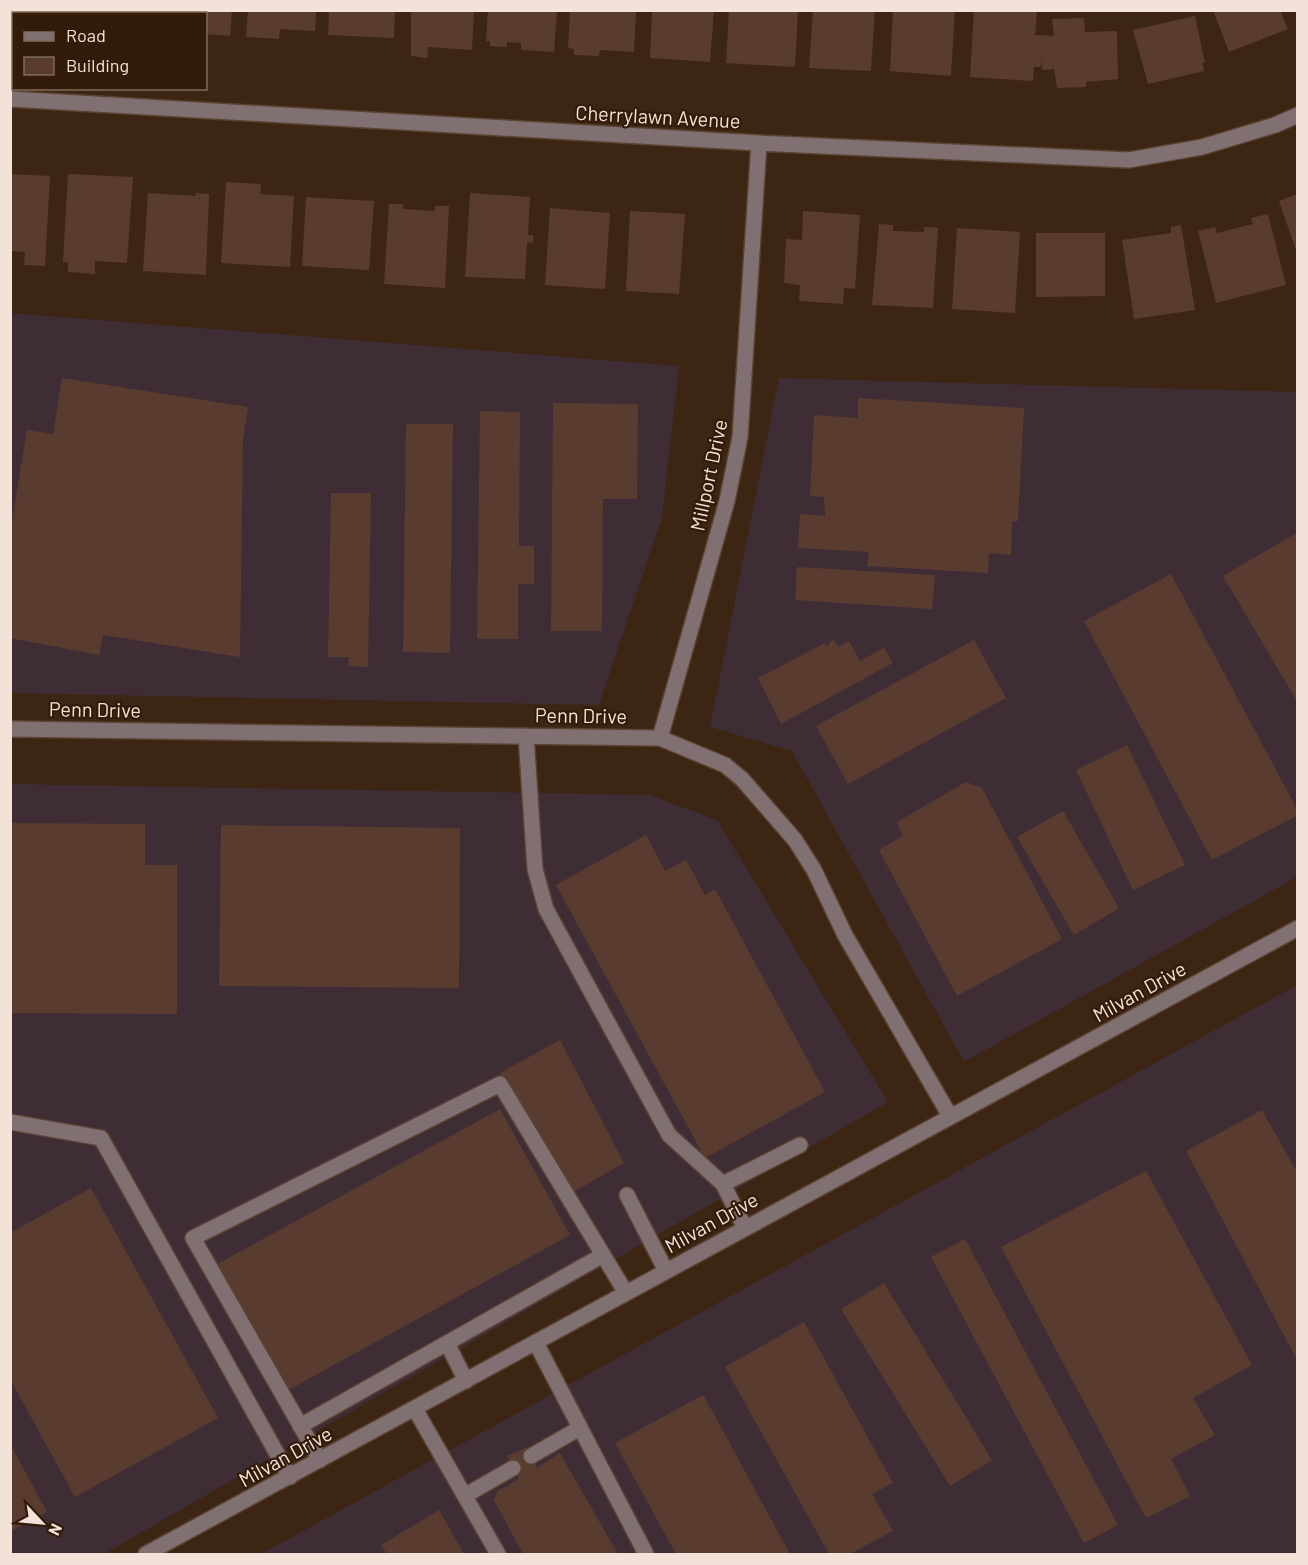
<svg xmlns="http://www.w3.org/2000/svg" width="1308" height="1565" viewBox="0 0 1308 1565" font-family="Barlow,sans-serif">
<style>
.industrial{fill:#3f2d36}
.building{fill:#593c2f}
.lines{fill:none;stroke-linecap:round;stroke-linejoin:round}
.minor-casing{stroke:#5a4332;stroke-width:18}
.minor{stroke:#817072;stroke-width:15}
.labels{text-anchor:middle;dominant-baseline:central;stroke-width:4.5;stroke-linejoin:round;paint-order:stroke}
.street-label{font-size:20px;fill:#f2e2d7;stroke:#321b09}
</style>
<rect width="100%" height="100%" fill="#3d2513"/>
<path class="industrial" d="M10,313L679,366L662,517L599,705L11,693Z
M779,378L1297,392V877L964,1062L792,751L710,727Z
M11,784L649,795L717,820L888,1102L104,1554H11Z
M1297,985V1554H261Z"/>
<path class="building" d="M10,10H54V14L14,15H10Z
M171,10H232L230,36L206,34V14H171Z
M248,10H316L315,31L280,29L279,39L246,37Z
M329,10H395L394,38L328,35Z
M411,10H474L472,50L428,47L427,58L411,56Z
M488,10H557L554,52L521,50V43L507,42V47L490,46V41H486Z
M570,10H636L634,52L600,50L599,56L574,55V49L568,48Z
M652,10H714L710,62L650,58Z
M729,10H798L795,67L726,63Z
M813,10H875L871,71L809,68Z
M893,10H955L951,76L890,71Z
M974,10H1037L1035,35L1054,36L1052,19L1084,18L1085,32L1117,31L1118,79L1086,82V87L1057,88L1054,69L1042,70V56L1041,67H1034L1033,81L970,77Z
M1213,10H1280L1288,29L1229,52Z
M1195,16L1205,63H1202L1204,71L1148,84L1133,30Z
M10,174L50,176L45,266L24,265L25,252L10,251Z
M68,174L133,177L127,263L95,261V274L68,272V262H63Z
M226,182L261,184L260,194L294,196L290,267L221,263Z
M148,193L195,196L196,193L209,194L206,275L143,271Z
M470,193L530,197L528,235H533V243L527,242L525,279L465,277Z
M1298,194V253H1297L1279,201Z
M306,197L374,201L369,270L302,266Z
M389,204H403V209L435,211V206H449L445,288L384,284Z
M550,208L610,213L605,289L545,285Z
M630,211L685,214L679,294L626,291Z
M803,211L860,215L855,289L844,288L843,304L799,301L800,285L784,283L786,239L802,240Z
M1268,214L1286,285L1216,303L1198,231L1215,227L1217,233L1253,224L1251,218Z
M879,224L893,225V231L924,232V227L938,228L933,308L872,305Z
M1181,225L1195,310L1134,319L1122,240L1171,233V227Z
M957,228L1020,232L1015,313L952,309Z
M1036,233H1105V296L1036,297Z
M62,378L248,407L243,440L240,657L103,635L99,655L10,638V533L27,430L53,434Z
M858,398L1024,408L1018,521H1012L1011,555L989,553L988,573L867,566L869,552L798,548L800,514L825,516L824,497L810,496L814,415L858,418Z
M553,403L638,404L637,499H603L602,631H551Z
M480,411L520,412L519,546H534V584H518V639H477Z
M406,424H453L450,653L403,652Z
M331,493H371L368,667L348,666L349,657H328Z
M1298,532V703L1223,576Z
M797,567L935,575L932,609L795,600Z
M1171,574L1298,811V815L1212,860L1084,621Z
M833,639L838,647L849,641L860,661L884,648L893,663L781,724L758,678L825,643L826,647Z
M974,640L1006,698L848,784L816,726Z
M1127,745L1185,865L1133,890L1076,770Z
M966,782L982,788L1062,939L957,996L879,850L903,836L897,822Z
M1063,811L1119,908L1074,935L1017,837Z
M10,823L145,824V865H177V1014L10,1013Z
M221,825L460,828L459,988L219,986Z
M646,835L665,871L686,860L705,895L715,889L825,1092L705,1158L556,885Z
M560,1040L624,1163L568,1195L500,1073Z
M500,1109L570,1235L283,1393L214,1266Z
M1262,1110L1298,1174V1362L1186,1151Z
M1146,1171L1252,1365L1193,1398L1215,1435L1171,1459L1190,1496L1146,1518L1001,1247Z
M91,1188L218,1418L75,1497L10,1379V1233Z
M965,1239L1118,1525L1084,1543L931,1257Z
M884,1283L992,1460L950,1486L841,1309Z
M804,1322L893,1483L872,1494L893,1531L850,1554H829L725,1367Z
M703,1395L715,1416L790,1554H676L615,1443Z
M10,1444L47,1512L10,1532Z
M527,1447L537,1468L560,1453L618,1554H523L494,1500L498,1491L519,1479L507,1456Z
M439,1510L464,1554H387L381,1545Z"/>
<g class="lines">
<g class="minor-casing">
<path id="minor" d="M123,14V10
M10,99L759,143L1129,160L1202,147L1275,125L1298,115
M10,729L660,738L725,765L742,779L795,840L814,870L845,935L950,1116
M526,736L535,869L546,909L669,1135L723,1184L745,1228
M660,738L727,501L740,437L759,143
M10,1122L101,1138L290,1477
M723,1184L800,1145
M627,1195L666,1271
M447,1343L466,1381
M536,1343L646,1554
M415,1409L498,1554
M300,1426L603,1255
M531,1456L580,1428
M320,1460L193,1238L500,1084L626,1293
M466,1495L513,1468
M146,1554L1298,928"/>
</g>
<use href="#minor" class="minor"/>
</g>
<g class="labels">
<g class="street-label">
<text transform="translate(658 116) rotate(3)">Cherrylawn Avenue</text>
<text transform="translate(708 475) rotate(-78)">Millport Drive</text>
<text transform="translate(95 709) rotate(1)">Penn Drive</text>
<text transform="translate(581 715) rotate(1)">Penn Drive</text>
<text transform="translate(1139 991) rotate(-29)">Milvan Drive</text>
<text transform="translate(711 1222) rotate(-29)">Milvan Drive</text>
<text transform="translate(285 1456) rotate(-29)">Milvan Drive</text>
</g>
</g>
<rect width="1308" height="1565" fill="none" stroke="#f2e2d7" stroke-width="24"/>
<rect x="12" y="12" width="195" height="78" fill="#321b09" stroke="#7f6b5b" stroke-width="1.5"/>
<rect x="24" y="32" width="30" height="9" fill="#817072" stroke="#7f6b5b" stroke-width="1.5"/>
<text x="66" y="42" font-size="18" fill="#f2e2d7">Road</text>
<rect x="24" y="57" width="30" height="18" fill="#593c2f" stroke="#7f6b5b" stroke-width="1.5"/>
<text x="66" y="72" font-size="18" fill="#f2e2d7">Building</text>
<g transform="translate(42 1523) rotate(116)" stroke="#321b09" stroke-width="4.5" paint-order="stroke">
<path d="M0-4.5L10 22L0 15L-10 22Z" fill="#f2e2d7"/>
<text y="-9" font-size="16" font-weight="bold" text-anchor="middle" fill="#f2e2d7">N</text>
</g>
</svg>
